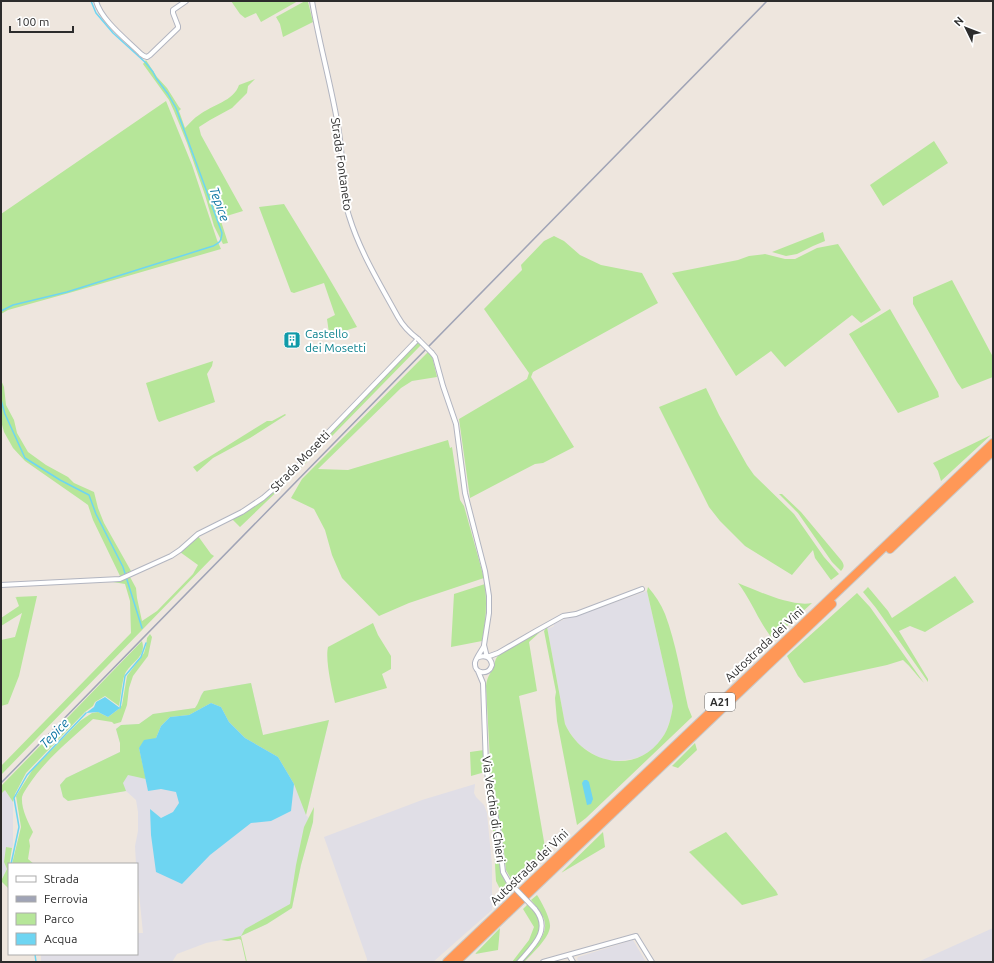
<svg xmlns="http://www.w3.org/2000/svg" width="994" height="963" viewBox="0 0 994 963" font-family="Ubuntu,sans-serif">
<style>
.industrial{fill:#e0dee6}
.green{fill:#b6e699}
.water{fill:#6ed5f2}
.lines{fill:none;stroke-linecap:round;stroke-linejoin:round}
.stream{stroke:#6ed5f2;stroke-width:1.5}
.minor-casing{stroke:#b2b5c0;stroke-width:6}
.motorway-casing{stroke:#c8c8c8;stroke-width:10}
.minor{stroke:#fff;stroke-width:4}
.motorway{stroke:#ff9857;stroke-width:8}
.rail{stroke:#a0a4b6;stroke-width:1.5}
.minor-bridge-casing{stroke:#b2b5c0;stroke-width:6;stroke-linecap:butt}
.minor-bridge{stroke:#fff;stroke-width:4}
.labels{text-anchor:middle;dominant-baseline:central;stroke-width:4;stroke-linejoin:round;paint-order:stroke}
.shield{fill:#fff;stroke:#6b6b6b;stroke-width:1}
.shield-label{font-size:11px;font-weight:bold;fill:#2c2c2c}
.street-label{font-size:12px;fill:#2c2c2c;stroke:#fff}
.culture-label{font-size:12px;fill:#0d838f;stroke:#fff;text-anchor:start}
.water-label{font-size:13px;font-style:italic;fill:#0a74a2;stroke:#fff}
</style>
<rect width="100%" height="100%" fill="#eee6de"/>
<path class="industrial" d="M647,591L673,706L671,717L666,732L662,738L656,746L650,751L642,756L633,759L616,761L608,760L598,757L582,747L576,741L568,730L565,724L547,627L550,628L554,626V624L565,619L577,616Z
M251,683L263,735L329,720L306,815L313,822L301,865L292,908L267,924L241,936L206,943L177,954L172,962H41V954H137V933H143L137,874V864H136L135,846L138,831V812L136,800L126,791L68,801L63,797L60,785L66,778L120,752V743L116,729L121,725L139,724L153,714L195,708L198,704L201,695L204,691Z
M475,784L474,793L476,797L484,805L487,813L492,865V910L433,962H367V959L324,837L422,800Z
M5,790L13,802V845L12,848L7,847L4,862L7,869L1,881V794Z
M993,928V962H920V961Z
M633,940L646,962H579L577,959L578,957Z"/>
<path class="green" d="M231,1H298L261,22L256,13L245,18L240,14Z
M305,1L308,2L313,22L283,37L280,24L276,17Z
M146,60L157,77L167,88L179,107L181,109L179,111L185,128C190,123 194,118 199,115C212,105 234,101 239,85L255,79L248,86L247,93L232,108L210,120L199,127L201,135L217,164L243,211L220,218L228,243L223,244L214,226L205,195L187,143L174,111L169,100L143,64Z
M166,101L192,165L217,240L221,249L69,293L8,310L1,314V214Z
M934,141L948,163L883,206L870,185Z
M284,204C309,245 334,285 357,327L332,335L329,333L327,319L335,315L324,283L294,293L291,292L259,207Z
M823,232L825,241L813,246L797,254L786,256L772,252Z
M554,236L564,241L580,255L601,265L642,273L658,303L533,372L531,377L574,447L543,463L535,464L470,498L459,419L527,379L529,373L484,309L522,270L521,265L544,241Z
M838,244L881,310L861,323L852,315L785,367L771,351L736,376L672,273L738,260L749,256L765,254L785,259H795L817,248Z
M952,280L993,357V377L962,389L957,382L913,304V297Z
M890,309L938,392L939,397L898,413L849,334Z
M417,342L421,345L291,478L240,527L231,518L261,502Z
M428,352L432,356L437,377L412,381L401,388L318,469L348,470L448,440L450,448L452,447L460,500L464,506L484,578L409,603L379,616L342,578L332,555L325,530L314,509L291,498L302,479Z
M213,361L212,366L207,374L215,402L159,422L157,419L146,383Z
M1,380L4,387L6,405L14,420L17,433L28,452L46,465L68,477L74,483L94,492L98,508L104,523L131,571L120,576L93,520L88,505L81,500L25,461L13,448L4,432L1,421Z
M706,388L719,415L747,465L754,475L794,514L824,557L839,574L831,580L815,558L813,550L792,575L745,546L720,521L709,507L659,407Z
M285,414L286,415L250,438L213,458L197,472L193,467L267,421H272Z
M991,435L941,481L938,471L933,463Z
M779,494H782L801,512L841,560C844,564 845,567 841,571L832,562L798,513Z
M198,536L211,554L214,556L1,775V766L131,633L130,601L125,584L113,582L130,577L136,588L137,598L142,621L157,611L193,574L198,565L180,552Z
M955,576L974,602L925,632L910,626L899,631L928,679V682L876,608L863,592L868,587L888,611L892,618Z
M738,583C758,591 791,607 812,603L773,639C759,623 752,601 738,583Z
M485,584C487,604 486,622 482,641L451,647L454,594Z
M648,587C655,595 661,604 665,614C676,643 681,676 688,707L692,717L586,818L577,825L557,721L555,698L556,692L544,631L547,627L565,724C583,764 636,776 662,738C669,729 671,717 673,706L647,591Z
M857,593L870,607L924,683C917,676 911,667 903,660L887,665L804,683L798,676L787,656Z
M37,596L19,676L8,704L1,706V640L15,637L22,613L1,626V618L19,606L16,598H17L15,597Z
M373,623L378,635L391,656V669L382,674L387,688L335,703C332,689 325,660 328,647Z
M540,632L529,642L537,691L519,696L546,853L515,883L511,879L506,870L502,833L491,779L486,686C487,678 489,675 493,669C494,665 495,660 497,657C502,649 531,636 540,632Z
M150,634L152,637L148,656L133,676L129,688L127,705L121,722L114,724L112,722L93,719C70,740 45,760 28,786C26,789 23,793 22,797C21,809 28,822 33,832L29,840L30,846L28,859L34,864H12L21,827L16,796L33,769L80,721L92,713L98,712L108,717L120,708L122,705L127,676L144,653L146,646L147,638Z
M142,641C147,657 131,662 125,674C122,680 121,697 119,706L105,696L95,702L93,706L85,712L26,773L15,794L13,802L5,790L1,794V786Z
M251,683L263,735L329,720L306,815L294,784L278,757L245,738L229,722L221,707L211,703L189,715L170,717L161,726L156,738L139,748L146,779L128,775L123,783L126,791L68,801L63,797L60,785L66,778L120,752V743L116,729L121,725L139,724L153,714L195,708C199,703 200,696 204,691Z
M695,743L697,750L678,768L672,766Z
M484,750L485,772L471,776L470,752Z
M487,791L489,793L495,819L501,869L511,886L505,890L500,889L496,881C494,853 495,820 486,794Z
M314,807L313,822L301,865L292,908L267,924L241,936L247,962H246L241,940L239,939L228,941L221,940L241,936L245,929L290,904L296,865L304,827Z
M603,832L605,847L561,873Z
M726,832L776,891L778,895L742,905L689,852Z
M6,847L12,848L9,867V889L1,881L7,869L4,862Z
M537,895C541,901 551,919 550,927C549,938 532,954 524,962H522C531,951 550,935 544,919C541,912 536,906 531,900Z
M528,904C532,909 537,914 539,920C544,936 526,951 517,962H512L529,940L534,927L523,909Z
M500,928L498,950L475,954Z"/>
<path class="water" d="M105,697L120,708L108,717L98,712L86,713L94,707L96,702Z
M211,703L221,707L229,722L245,738L278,757L294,784L291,811L271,821L251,823L210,855L182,884L156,872L151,835L150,809L161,818L173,812L179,803L176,792L161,789L148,791L139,748L144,740L156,738L161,726L170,717L189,715Z
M584,780H587L589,782L593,799L591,804L587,805L582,783Z"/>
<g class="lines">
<path class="stream" d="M1,311L13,305L67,292L213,246C220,242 221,242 222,233L176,108L168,94L156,78L153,72L146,63L113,33L96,13L91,1
M1,400L5,414L25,458L60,480L89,495L96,514L123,567L142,628
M120,708L125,676L141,657L146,643
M11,864L19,827L14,798L27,775L86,713
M35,954L36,962"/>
<g class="minor-casing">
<path id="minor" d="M96,1C101,20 127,40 141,54L144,56L147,57L150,55L178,28V26L173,13V10L186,1
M432,353L435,357L443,386L456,424L465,493L485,571L489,596V613L484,645L487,657L498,653L536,631L563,616L576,614L642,589
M1,585L120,579L171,556L180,550L198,534L242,512L263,498L293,472L318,443L418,339C410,333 403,326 398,317C380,284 360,252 349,216C343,198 344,178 342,159C341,148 340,137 338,126C331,84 319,43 312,1
M477,658C484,654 491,657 492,665C489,676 474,674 475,663C475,659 482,650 484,646
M478,671L483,683L486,765L488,779L498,828L503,872L508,881
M569,955L573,962
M519,962C533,946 552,930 535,909
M543,962L636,936L652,962"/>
</g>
<g class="motorway-casing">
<path id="motorway" d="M890,549L993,451
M447,962L857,573L993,443
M456,962L832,604"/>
</g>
<use href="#minor" class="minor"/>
<use href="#motorway" class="motorway"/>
<path class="rail" d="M1,783L767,1"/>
<g class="minor-bridge-casing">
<path id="minor-bridge" d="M418,339L432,353
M508,881L535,909"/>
</g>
<use href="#minor-bridge" class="minor-bridge"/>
</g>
<defs>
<g id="building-square" transform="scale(0.9)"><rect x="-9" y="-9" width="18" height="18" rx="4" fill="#0f9aa8" stroke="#fff"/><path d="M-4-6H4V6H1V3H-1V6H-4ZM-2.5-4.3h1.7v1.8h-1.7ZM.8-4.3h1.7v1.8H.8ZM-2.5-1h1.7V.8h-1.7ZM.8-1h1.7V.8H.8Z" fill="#fff"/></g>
</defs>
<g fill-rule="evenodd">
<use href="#building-square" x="292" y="340"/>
</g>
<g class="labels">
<rect class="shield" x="705" y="693" width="30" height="18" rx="3"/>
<g class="shield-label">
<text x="720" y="702">A21</text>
</g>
<g class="street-label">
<text transform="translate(342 164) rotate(82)">Strada Fontaneto</text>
<text transform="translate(300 461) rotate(-46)">Strada Mosetti</text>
<text transform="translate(764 644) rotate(-43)">Autostrada dei Vini</text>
<text transform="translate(494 809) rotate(82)">Via Vecchia di Chieri</text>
<text transform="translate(529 867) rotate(-44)">Autostrada dei Vini</text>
</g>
<g class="culture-label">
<text x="305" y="333">Castello<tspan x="305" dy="14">dei Mosetti</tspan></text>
</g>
<g class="water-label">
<text transform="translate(220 204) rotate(70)">Tepice</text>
<text transform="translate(54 733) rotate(-46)">Tepice</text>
</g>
</g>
<rect width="994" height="963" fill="none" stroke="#2c2c2c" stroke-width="4"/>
<rect x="8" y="863" width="130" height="92" fill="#ffffff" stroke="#ababab"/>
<rect x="16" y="876" width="20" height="6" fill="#ffffff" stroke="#ababab"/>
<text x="44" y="883" font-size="12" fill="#2c2c2c">Strada</text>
<rect x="16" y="896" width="20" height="6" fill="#a0a4b6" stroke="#ababab"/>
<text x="44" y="903" font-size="12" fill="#2c2c2c">Ferrovia</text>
<rect x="16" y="913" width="20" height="12" fill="#b6e699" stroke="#ababab"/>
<text x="44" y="923" font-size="12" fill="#2c2c2c">Parco</text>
<rect x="16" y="933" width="20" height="12" fill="#6ed5f2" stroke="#ababab"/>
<text x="44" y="943" font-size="12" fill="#2c2c2c">Acqua</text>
<g transform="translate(966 28) rotate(313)" stroke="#ffffff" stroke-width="3" paint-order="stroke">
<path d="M0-3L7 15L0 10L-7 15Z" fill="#2c2c2c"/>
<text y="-6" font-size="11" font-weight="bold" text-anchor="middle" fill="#2c2c2c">N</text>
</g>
<path d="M10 26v6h63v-6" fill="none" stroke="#2c2c2c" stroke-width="2"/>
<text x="16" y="26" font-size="12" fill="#2c2c2c" stroke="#ffffff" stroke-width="3" paint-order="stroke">100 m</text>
</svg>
